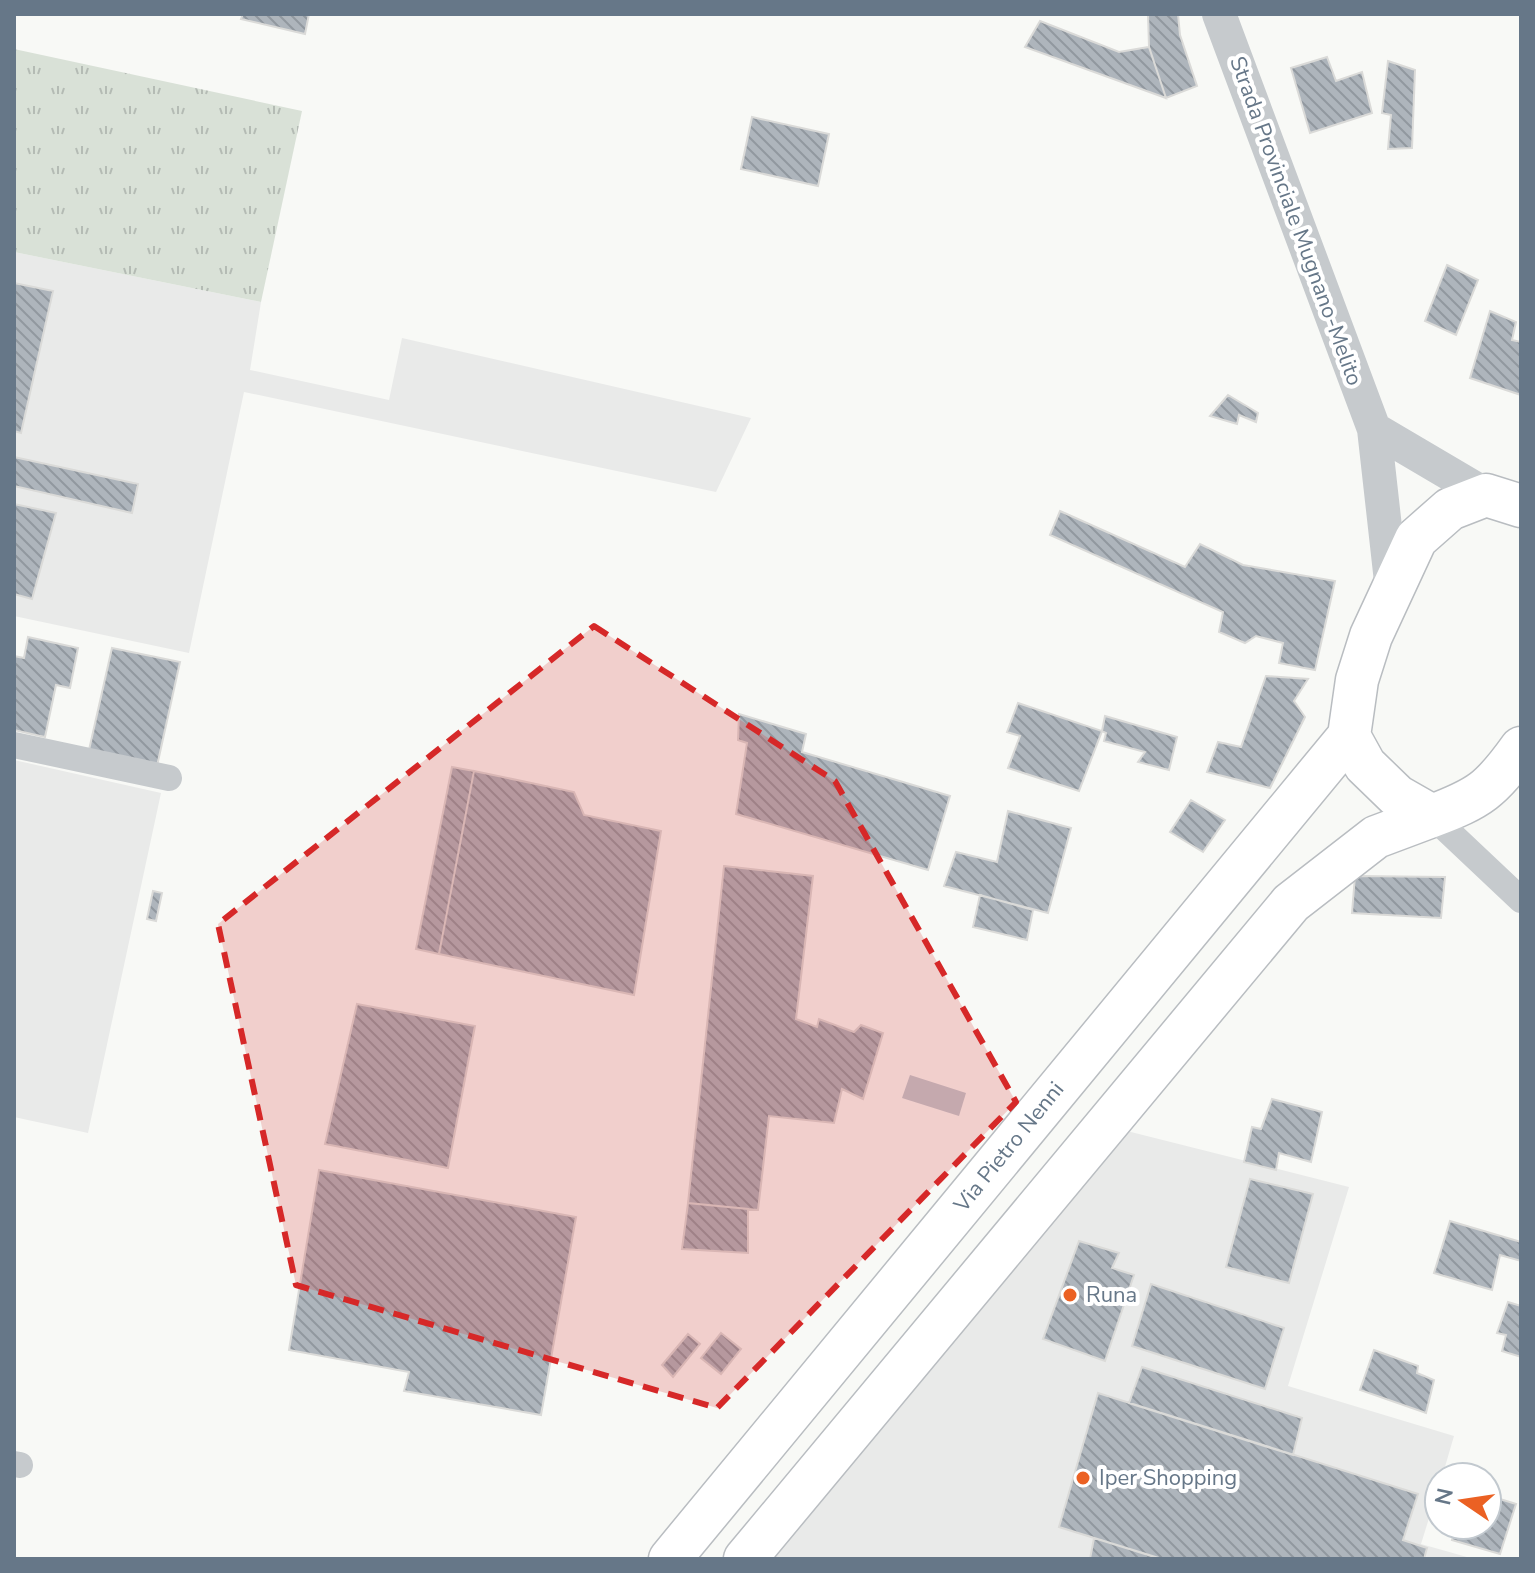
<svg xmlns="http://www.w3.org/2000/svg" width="1535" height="1573" viewBox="0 0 1535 1573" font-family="'Nunito Sans',sans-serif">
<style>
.built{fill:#e9eae9}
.grass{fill:url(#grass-tufts)}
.water{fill:#c1cad0}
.building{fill:url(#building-back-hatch);stroke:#dadad8;stroke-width:2}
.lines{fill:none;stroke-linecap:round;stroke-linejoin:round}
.primary-casing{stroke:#b9bdc1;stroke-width:45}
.minor{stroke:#c6cacd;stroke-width:26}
.tertiary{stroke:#c6cacd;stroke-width:34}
.primary{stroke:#fff;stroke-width:42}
.marked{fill:#d62828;fill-opacity:0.2;stroke:#d62828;stroke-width:6;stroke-dasharray:16 10;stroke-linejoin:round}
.poi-dot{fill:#eb6123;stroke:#fff;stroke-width:3}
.labels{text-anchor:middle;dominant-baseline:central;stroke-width:8;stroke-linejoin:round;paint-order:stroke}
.street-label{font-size:22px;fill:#678;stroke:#fff}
.poi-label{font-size:22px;fill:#678;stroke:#fff;text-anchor:start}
</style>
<defs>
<pattern id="grass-tufts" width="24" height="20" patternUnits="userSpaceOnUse" patternTransform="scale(2)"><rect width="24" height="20" fill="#d9e1d7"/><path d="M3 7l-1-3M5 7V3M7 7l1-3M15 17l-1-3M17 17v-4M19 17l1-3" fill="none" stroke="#b4bbb4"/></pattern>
<pattern id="building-back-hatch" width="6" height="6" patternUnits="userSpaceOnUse" patternTransform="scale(2)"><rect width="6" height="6" fill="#aeb5bc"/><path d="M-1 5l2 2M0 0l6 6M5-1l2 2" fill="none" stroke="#91989f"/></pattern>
</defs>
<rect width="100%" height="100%" fill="#f8f9f6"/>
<path class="built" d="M14,252L261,302L250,370L389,400L402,338L751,418L716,492L244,392L189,653L14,616Z
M14,760L161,793L88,1133L14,1117Z
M1123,1130L1349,1187L1288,1386L1454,1436L1442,1477H1439V1486L1421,1544L1474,1559H764Z"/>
<path class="grass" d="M14,49L302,111L261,302L14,252Z"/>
<path class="water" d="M910,1075L966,1093L959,1116L902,1098Z"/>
<path class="building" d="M243,14H309L305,34L241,19Z
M1148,14H1178L1180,35L1197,86L1166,98L1149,47Z
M1040,21L1119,52L1149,47L1166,98L1025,47Z
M1327,57L1336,81L1362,72L1372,113L1310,133L1291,68Z
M1388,61L1415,70L1412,148L1388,149L1391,115L1382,113Z
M752,117L829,134L818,186L741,169Z
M1447,265L1478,280L1456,335L1425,321Z
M14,283L53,291L21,433L14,431Z
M1490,311L1516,322L1512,340L1521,342V395L1470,378Z
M1228,395L1258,413L1256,422L1239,415L1237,424L1210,416Z
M14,457L138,484L132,513L14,486Z
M14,504L56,513L32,599L14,594Z
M1060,511L1185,567L1200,544L1243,565L1335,581L1315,670L1279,663L1283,643L1256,636L1245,643L1219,632L1223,612L1050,535Z
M28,637L78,648L70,688L56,685L45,737L14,730V656L24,658Z
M112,648L180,662L157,766L89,750Z
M1266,676L1308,679L1294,701L1305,717L1270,788L1207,772L1218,742L1241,747Z
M1018,703L1102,731L1079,791L1008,768L1020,736L1007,732Z
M739,714L806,734L802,752L950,796L928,870L736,814L747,743L738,740Z
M1105,716L1177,737L1169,770L1138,762L1145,752L1104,741L1106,733L1102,731Z
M452,767L474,771L439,954L416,949Z
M474,771L574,792L584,815L661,831L634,995L439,954Z
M1191,800L1225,820L1203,852L1170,832Z
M1008,811L1071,828L1048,913L944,886L956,852L997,862Z
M724,866L813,876L796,1019L817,1027L819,1019L854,1032L861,1025L883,1033L863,1099L842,1089L834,1123L769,1116L758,1210L688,1203Z
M1355,876L1445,877L1441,918L1352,913Z
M153,891L162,893L156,921L147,919Z
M980,895L1033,910L1027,940L973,927Z
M357,1004L475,1026L448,1168L325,1144Z
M1272,1099L1322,1112L1311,1162L1279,1153L1276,1170L1244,1162L1252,1127L1261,1129Z
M319,1170L576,1217L541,1415L404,1391L409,1372L289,1350Z
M1250,1179L1313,1194L1289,1283L1226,1267Z
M688,1203L748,1209V1253L682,1249Z
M1450,1221L1521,1242V1261L1500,1255L1492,1290L1434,1273Z
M1079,1241L1119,1253L1112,1268L1134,1275L1105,1361L1043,1339Z
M1151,1284L1284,1328L1265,1389L1132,1346Z
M1508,1302L1521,1306V1357L1502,1351L1506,1335L1497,1333Z
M721,1333L741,1349L721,1374L701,1358Z
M688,1334L700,1344L673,1377L662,1365Z
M1374,1350L1418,1366L1417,1373L1434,1380L1426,1413L1360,1390Z
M1142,1367L1302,1418L1293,1455L1129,1403Z
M1098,1393L1418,1494L1403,1540L1427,1548L1424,1559H1162L1059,1527Z
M1487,1495L1516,1504L1500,1554L1452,1540L1456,1525H1487Z
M1094,1538L1161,1559H1090Z"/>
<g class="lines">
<g class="primary-casing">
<path id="primary" d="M1521,506L1486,495L1450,509L1416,539L1371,636L1357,680L1349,736L1365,765L1397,796L1432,816C1480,798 1491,790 1521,748
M670,1559L1349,736
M745,1559L1291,903L1376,837L1432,816"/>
</g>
<path class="minor" d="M14,745L169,778
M1432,816L1521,900
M14,1464L20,1465"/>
<path class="tertiary" d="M1219,14L1374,429L1392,590
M1374,429L1486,495"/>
<use href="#primary" class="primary"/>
</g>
<path class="marked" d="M594,626L835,781L1016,1102L717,1408L296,1285L218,924Z"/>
<g class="poi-dot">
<circle cx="1070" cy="1295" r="8"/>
<circle cx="1083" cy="1478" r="8"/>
</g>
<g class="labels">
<g class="street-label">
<text transform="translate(1296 221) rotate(70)">Strada Provinciale Mugnano-Melito</text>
<text transform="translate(1009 1147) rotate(-51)">Via Pietro Nenni</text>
</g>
<g class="poi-label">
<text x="1086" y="1295">Runa</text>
<text x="1099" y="1478">Iper Shopping</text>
</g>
</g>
<rect width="1535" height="1573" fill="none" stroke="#667788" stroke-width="32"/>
<g transform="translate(1463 1501) rotate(283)"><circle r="38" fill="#ffffff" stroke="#c2c9cf" stroke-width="2"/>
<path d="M0-6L14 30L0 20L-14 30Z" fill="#eb6123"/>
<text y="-12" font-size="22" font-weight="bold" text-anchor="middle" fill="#667788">N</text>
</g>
</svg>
